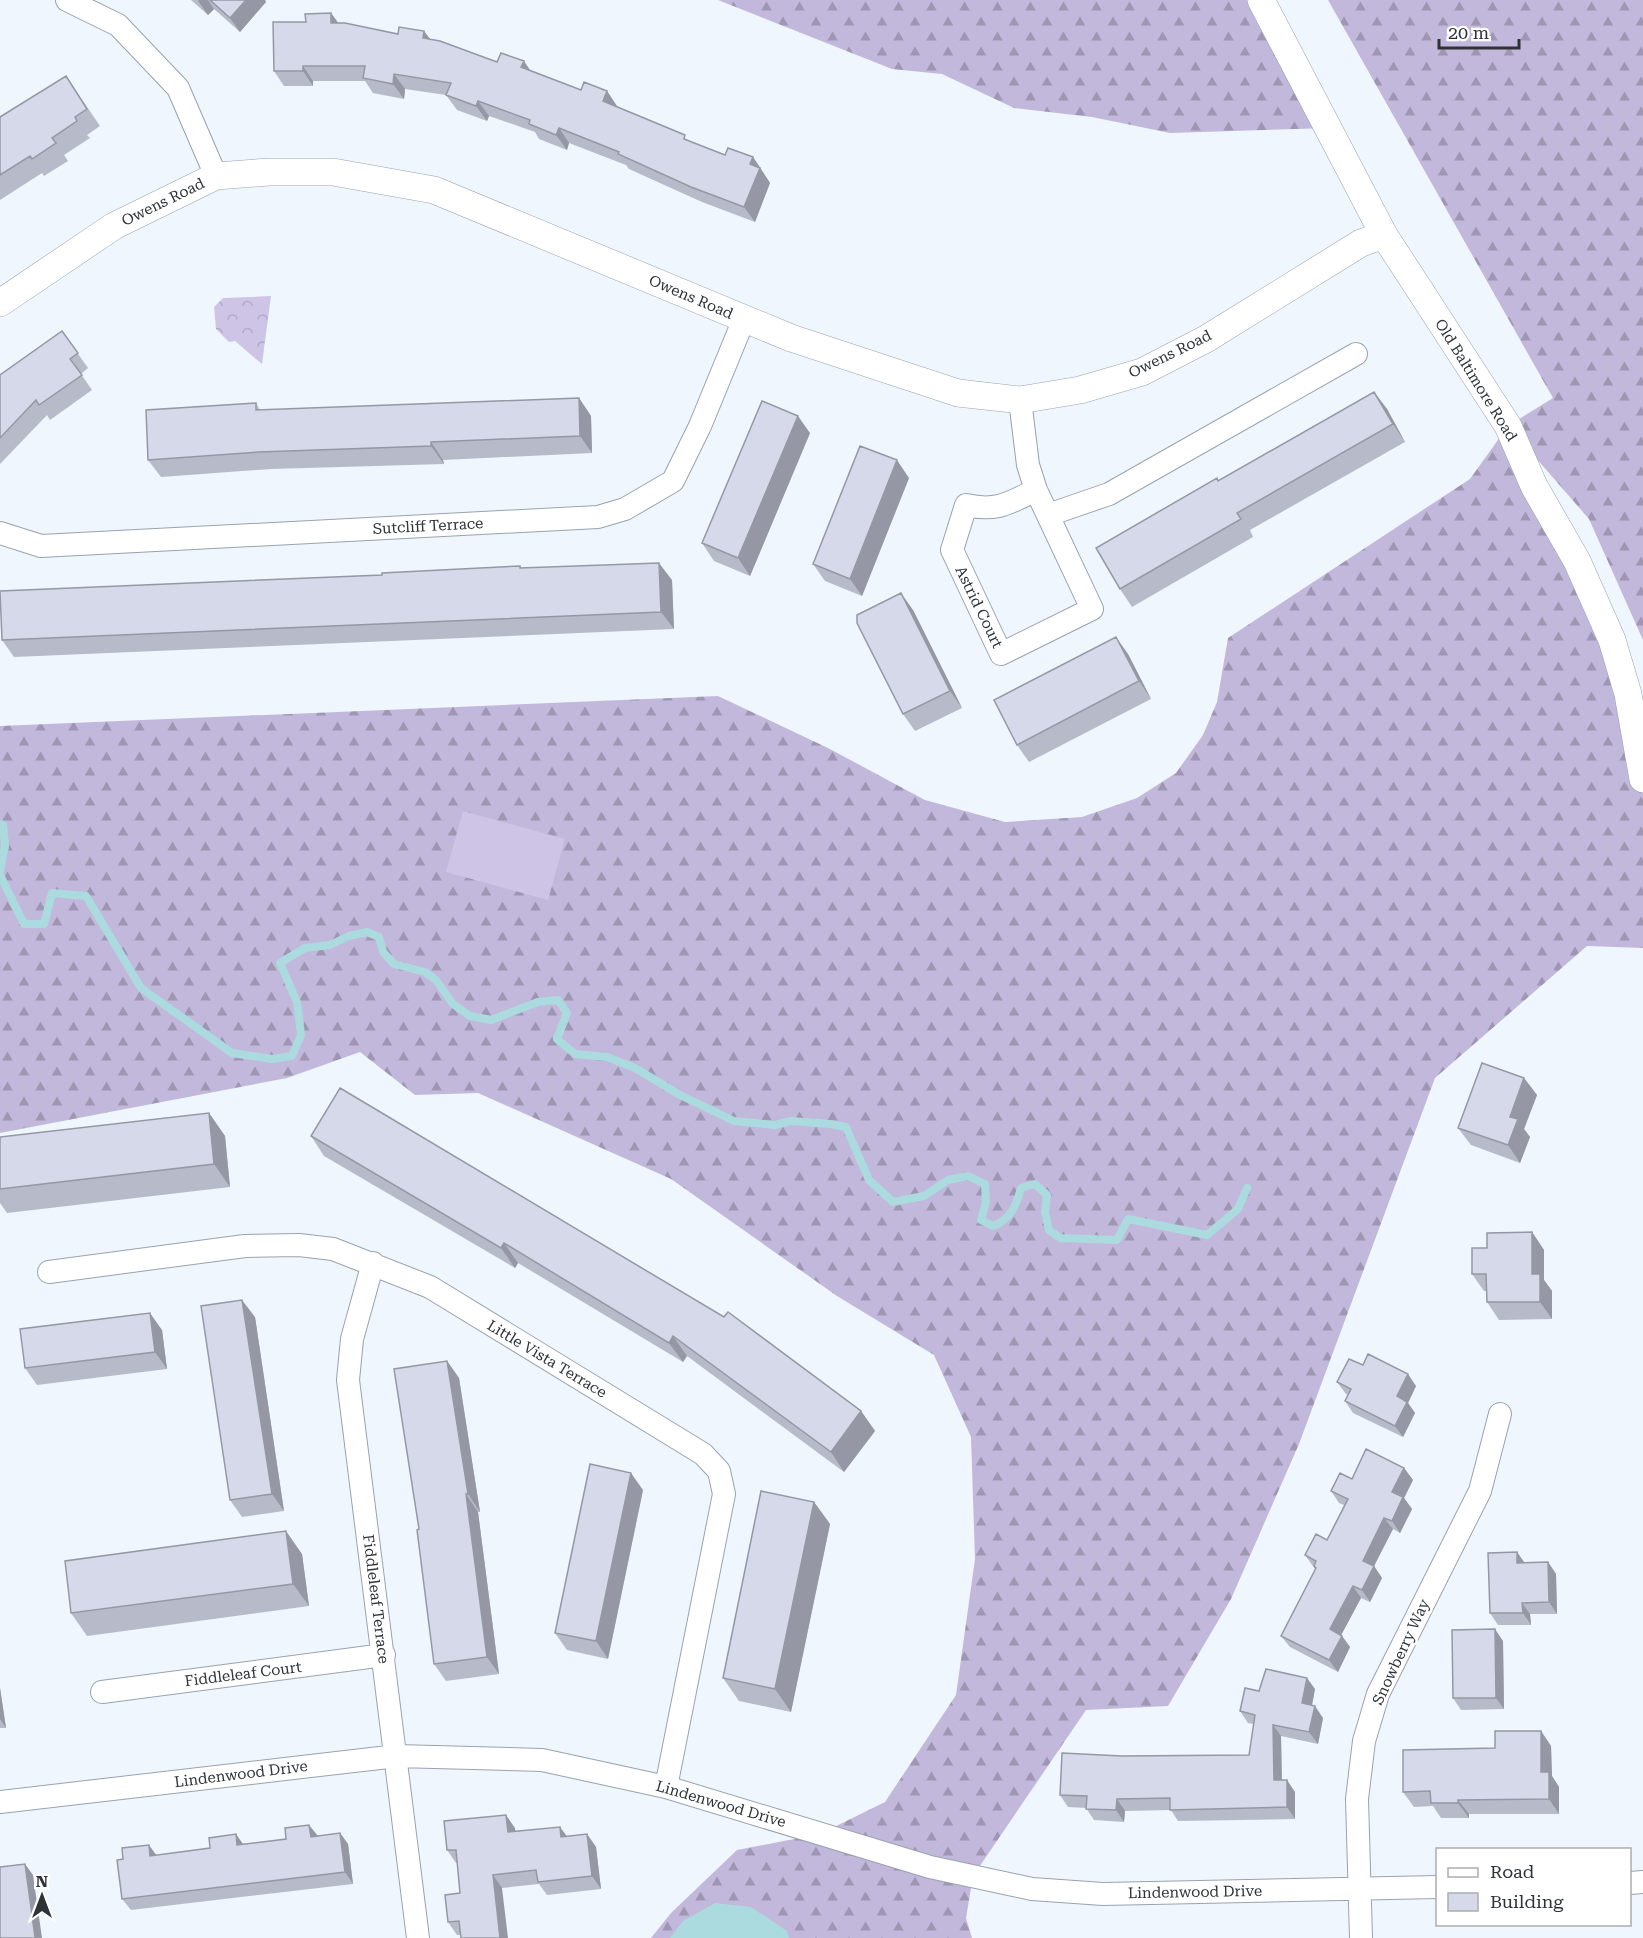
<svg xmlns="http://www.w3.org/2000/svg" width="1643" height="1938" viewBox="0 0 1643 1938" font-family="'Roboto Serif',serif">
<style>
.forest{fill:url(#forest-firs)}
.park{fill:url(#park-crowns)}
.pitch{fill:#cec4e6}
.water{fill:#abdbdf}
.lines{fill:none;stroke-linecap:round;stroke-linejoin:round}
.stream{stroke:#abdbdf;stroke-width:8}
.minor-casing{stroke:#98a3b0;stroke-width:24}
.tertiary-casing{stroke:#98a3b0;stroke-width:28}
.minor{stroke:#fff;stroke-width:22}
.tertiary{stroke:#fff;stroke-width:27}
.wall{fill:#b7bbc9}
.shaded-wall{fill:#9598a4}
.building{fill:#d5d9ea;stroke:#9598a4;stroke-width:1.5}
.labels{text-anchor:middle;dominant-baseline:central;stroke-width:5;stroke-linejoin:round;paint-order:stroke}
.street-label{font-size:15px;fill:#2e3338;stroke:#fff}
</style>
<defs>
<pattern id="forest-firs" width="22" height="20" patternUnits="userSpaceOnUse" patternTransform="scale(1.5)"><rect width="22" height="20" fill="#c2b8db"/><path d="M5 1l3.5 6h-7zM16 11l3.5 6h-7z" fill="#9e96b3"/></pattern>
<pattern id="park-crowns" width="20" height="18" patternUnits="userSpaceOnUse" patternTransform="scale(1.5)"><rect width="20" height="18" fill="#cec4e6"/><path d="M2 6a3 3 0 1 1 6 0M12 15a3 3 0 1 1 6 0" fill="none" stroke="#b1a9c6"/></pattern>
</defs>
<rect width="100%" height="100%" fill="#eff6fe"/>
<path class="forest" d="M718,0H1261L1329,128L1170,133L1092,117L1014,108L942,74L892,69Z
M1328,0H1643V640L1589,519L1510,428L1577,561L1643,779V948L1587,946L1435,1078L1299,1444L1231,1599L1168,1706L1086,1710L973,1876L966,1918L972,1938H651L671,1913L737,1850L820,1834L885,1802L956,1695L975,1559L971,1437L934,1355L837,1296L671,1179L478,1093L415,1095L360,1052L287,1078L0,1133V726L718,696L828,748L925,800L1005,822L1082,817L1137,798L1176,773L1203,735L1217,702L1228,638L1470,479L1508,426L1553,398Z"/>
<path class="park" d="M271,296L262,364L235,341L229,342L216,329L214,307L223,298Z"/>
<path class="pitch" d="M463,811L565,839L548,900L446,872Z"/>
<path class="water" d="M715,1903L751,1907L787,1931L789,1938H670L683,1921Z"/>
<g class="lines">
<path class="stream" d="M0,824L3,825L5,846L0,871
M0,875L24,924H44L52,893L86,896L141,988L232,1053L272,1059L292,1056L301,1035L297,1002L280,963L305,948L330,945L349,936L367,932L379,937L383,952L394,964L425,972L436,980L453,1004L470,1016L491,1020L538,1002L558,1000L567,1013L557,1039L575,1054L607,1057L635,1068L680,1095L734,1121L775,1125L791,1121L830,1124L846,1127L869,1180L893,1202L924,1196L948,1180L968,1176L985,1184L986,1202L981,1220L993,1226C1011,1219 1016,1206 1021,1188L1035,1184L1047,1195L1045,1212L1049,1230L1060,1238L1117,1240L1128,1219L1207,1235L1238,1209L1247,1188"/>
<g class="minor-casing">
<path id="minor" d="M67,0L118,25L178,88L216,176
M1020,400L1028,465L1036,490L1092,609L1001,654L952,550L966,505C997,512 1009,503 1036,490
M1048,515L1109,494L1356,354
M0,533L41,546L598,517L625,509L673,481L700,426L744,319
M373,1263L352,1339L348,1380L418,1938
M49,1272L245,1246L299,1245L333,1249L430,1287L703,1454L719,1471L724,1494L666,1787
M102,1692L384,1655
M0,1802L397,1756L542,1760L666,1787L930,1867L1032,1889L1103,1894L1438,1887
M1630,1883L1643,1882
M1361,1938L1357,1799L1364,1741L1378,1694L1480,1491L1500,1414"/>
</g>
<g class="tertiary-casing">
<path id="tertiary" d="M1261,0L1384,235L1508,426L1534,486L1577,561L1612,640L1628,694L1643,779
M0,303L114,226L216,176L269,172H333L434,190L791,338L958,393L1020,400L1080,390L1142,372L1206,339L1361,243L1384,235"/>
</g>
<use href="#minor" class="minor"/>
<use href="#tertiary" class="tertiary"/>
</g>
<path class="wall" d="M191,0H265L266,2L240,32L214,9L208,15Z
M331,13L338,23L398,34L424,31L430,39L497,62L531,71L581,90L607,91L617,107L690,141L725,155L753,157L770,183L755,222L702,202L629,169L626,165L569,143L567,150L539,139L535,132L489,116L487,121L457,110L446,95L405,89L404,99L373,93L365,81H313V86H284L274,71L306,22Z
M66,76L100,126L87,135L90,138L64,155L68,161L44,176L42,173L0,200V117Z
M62,331L88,368L81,374L92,390L50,420L47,415L0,464V375Z
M1374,392L1387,409L1405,442L1250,530L1253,537L1132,607L1120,589L1219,480Z
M579,398L591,416L592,453L443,460L444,464L271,469L161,477L148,460L256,403L260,410Z
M810,433L750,576L714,561L702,543Z
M909,478L862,596L825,581L813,564Z
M520,566L521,568L672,580L674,629L14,657L2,640L382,575Z
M913,610L962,708L915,731L903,714Z
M1128,654L1151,699L1029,762L1017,745Z
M1524,1078L1537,1095L1524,1129L1530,1137L1520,1163L1471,1145L1458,1128Z
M209,1113L225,1136L230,1187L7,1213L0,1203V1137Z
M311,1136L861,1411L875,1431L844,1472L687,1356L683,1362L518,1263L515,1268L324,1156Z
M1532,1232L1544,1250V1280L1552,1291V1319L1499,1320L1487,1302V1291H1484L1472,1274L1487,1248Z
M255,1317L284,1511L242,1517L230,1500Z
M162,1330L167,1369L37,1385L25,1368Z
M447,1361L459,1378L480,1512H478L499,1674L446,1681L434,1664Z
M1363,1365L1416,1386L1408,1403L1415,1413L1403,1437L1353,1413L1345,1401L1348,1395L1346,1394L1337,1382Z
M1404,1468L1413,1480L1404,1498L1412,1509L1400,1533L1393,1529L1374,1566L1382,1578L1370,1602L1361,1598L1341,1635L1350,1647L1338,1672L1290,1647L1281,1636L1315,1569L1305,1555L1327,1540L1344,1505L1339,1503L1331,1491L1352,1479Z
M643,1490L608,1659L567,1650L555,1633Z
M814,1502L830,1524L791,1712L739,1701L723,1678Z
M1517,1552L1525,1563L1548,1562L1556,1574L1557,1614H1530L1531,1625H1498L1490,1613Z
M302,1554L309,1606L87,1636L71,1613Z
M1503,1641L1504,1709L1461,1710L1453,1698Z
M0,1688L6,1728H0Z
M1315,1689L1312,1706L1323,1718L1318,1744L1281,1736L1282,1780L1295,1792V1819L1178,1821L1171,1810L1125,1811L1124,1822L1094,1820L1086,1808L1068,1807L1060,1795L1122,1756L1249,1755L1254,1724L1248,1723L1240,1711L1259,1691Z
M1541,1731L1551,1746L1552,1776L1559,1787V1814H1469V1818H1441L1433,1806L1414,1807L1403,1792L1495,1748Z
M515,1828V1831L566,1836L587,1834L596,1847L601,1889L547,1895L539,1884L502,1888L460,1935H457L448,1922L460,1893L457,1863H456L447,1850Z
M340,1833L348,1844L353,1884L131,1910L122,1899L156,1855L210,1848L236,1834L243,1844Z"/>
<path class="shaded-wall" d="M199,0H208L214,9L208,15L198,1Z
M246,0H265L266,2L240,32L230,18Z
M331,13L342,28L331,23Z
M424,31L435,46L423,38Z
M524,61L534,76L521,67Z
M303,66L313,81V86L303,71Z
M394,74L405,89L404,99L393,84Z
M607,91L617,106L613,116L603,101Z
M478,101L489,116L487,121L476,106Z
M559,128L569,143L567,150L556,135Z
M753,157L770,183L755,222L744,207L750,164Z
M1374,392L1387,409L1405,442L1393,424Z
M579,398L591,416L592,453L580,436Z
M798,416L810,433L750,576L738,558Z
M431,442L443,460L444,464L431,446Z
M897,460L909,478L862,596L850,579Z
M659,563L672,580L674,629L661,612Z
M901,593L913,610L962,708L950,691Z
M1116,637L1128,654L1151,699L1139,681Z
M1524,1078L1537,1095L1524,1129L1530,1137L1520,1163L1508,1145L1510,1117Z
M209,1113L225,1136L230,1187L214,1164Z
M1532,1232L1544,1250V1280L1552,1291V1319L1540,1302L1532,1274Z
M504,1243L518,1263L515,1268L501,1248Z
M242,1300L255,1317L284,1511L272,1494Z
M150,1313L162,1330L167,1369L155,1352Z
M673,1336L687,1356L683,1362L669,1343Z
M447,1361L459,1378L480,1512L468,1494Z
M1408,1374L1416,1386L1408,1403L1415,1413L1403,1437L1395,1426L1397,1396Z
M861,1411L875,1431L844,1472L831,1452Z
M1404,1468L1413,1480L1404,1498L1412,1509L1400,1533L1392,1521V1492Z
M631,1473L643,1490L608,1659L596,1641Z
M466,1494L478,1512L499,1674L487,1657Z
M814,1502L830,1524L791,1712L775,1689Z
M1384,1518L1393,1529L1374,1566L1382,1578L1370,1602L1362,1590L1363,1561Z
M286,1531L302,1554L309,1606L293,1584Z
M1517,1552L1525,1564L1517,1563Z
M1548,1562L1556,1574L1557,1614L1549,1602Z
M1353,1586L1361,1598L1338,1641L1330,1629Z
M1522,1603L1530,1614L1531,1625L1523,1613Z
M1495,1629L1503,1641L1504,1709L1496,1698Z
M1342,1636L1350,1647L1338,1672L1329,1660Z
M1307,1678L1315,1689L1310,1715L1302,1703Z
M0,1688L6,1728L0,1719Z
M1315,1706L1323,1718L1318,1744L1309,1732Z
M1273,1725L1281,1736L1282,1792L1274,1780Z
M1541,1731L1551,1746L1552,1776L1559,1787V1814L1549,1799L1541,1772Z
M1287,1780L1295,1792V1819L1287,1807Z
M1117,1799L1125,1811L1124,1822L1116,1810Z
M1458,1800L1469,1814V1818L1458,1803Z
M506,1815L515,1828L517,1845L508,1832Z
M309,1825L318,1836L311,1837Z
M560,1827L569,1839L561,1837Z
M340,1833L348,1844L353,1884L345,1872Z
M236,1834L244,1846L237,1845Z
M587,1834L596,1847L601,1889L592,1876Z
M149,1845L157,1856H150Z
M25,1864L33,1875L42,1938H36L35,1937Z
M493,1875L502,1888L508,1938H500Z"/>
<path class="building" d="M210,0H246L230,18Z
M331,13V23H345L398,34L399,27L424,31L423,38L440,41L497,62L501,53L524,61L521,67L581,90L584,82L607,91L603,101L685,135L684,139L725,155L728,148L753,157L750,164L760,168L744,207L691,187L618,154L619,152L559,128L556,135L529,124L530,120L478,101L476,106L446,95L451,83L394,74L393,84L363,78L365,66H303V71H274L273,22H306L305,14Z
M66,76L87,109L75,117L77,121L52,138L56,143L32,159L30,156L0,175V117Z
M62,331L78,353L70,359L82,375L39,405L36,400L0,438V375Z
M1374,392L1393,424L1237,513L1241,519L1120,589L1096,548L1217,478L1218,481Z
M579,398L580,436L431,442V446L259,452L148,460L146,410L256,403V410Z
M762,401L798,416L738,558L702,543Z
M860,446L897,460L850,579L813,564Z
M659,563L661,612L2,640L0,591L382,575V573L520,566V568Z
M901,593L950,691L903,714L857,623V615Z
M1116,637L1139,681L1017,745L994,700Z
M1482,1063L1524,1078L1510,1117L1518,1119L1508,1145L1458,1128Z
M340,1088L724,1317L728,1312L861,1411L831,1452L673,1336L669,1343L504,1243L501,1248L311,1136Z
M209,1113L214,1164L0,1189V1137Z
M1532,1232V1274H1540V1302H1487L1486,1274H1472V1248H1487V1233Z
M242,1300L272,1494L230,1500L201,1306Z
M150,1313L155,1352L25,1368L20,1329Z
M1368,1354L1408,1374L1397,1396L1407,1402L1395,1426L1345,1401L1351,1389L1337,1382L1349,1359L1363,1365Z
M447,1361L468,1494H466L487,1657L434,1664L417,1530L419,1529L394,1369Z
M1366,1449L1404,1468L1392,1492L1403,1497L1392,1521L1384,1518L1363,1561L1374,1566L1362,1590L1353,1586L1330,1629L1342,1636L1329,1660L1281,1636L1316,1568L1314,1566L1316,1561L1305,1555L1316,1534L1327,1540L1348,1499L1331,1491L1340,1473L1352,1479Z
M590,1464L631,1473L596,1641L555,1633Z
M761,1491L814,1502L775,1689L723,1678Z
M286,1531L293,1584L71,1613L65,1561Z
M1517,1552V1563L1548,1562L1549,1602L1522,1603L1523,1613H1490L1488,1553Z
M1495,1629L1496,1698H1453L1452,1630Z
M1266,1669L1307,1678L1302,1703L1315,1706L1309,1732L1273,1725L1274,1780H1287V1807L1170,1810V1798L1117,1799L1116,1810L1086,1809L1087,1796L1060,1795L1062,1753L1122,1756L1249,1755L1255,1715L1240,1711L1245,1688L1259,1691Z
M1495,1731H1541V1772H1549V1799L1458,1800V1803H1431L1430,1791L1403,1792V1750L1495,1748Z
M506,1815L508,1832L560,1827L561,1837L587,1834L592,1876L538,1882L536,1870L493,1875L500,1938H461L459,1921L448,1922L445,1895L460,1893L456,1850H447L444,1821Z
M309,1825L311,1837L340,1833L345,1872L122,1899L117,1860L123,1859L122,1848L149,1845L150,1856L210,1848L209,1838L236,1834L237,1845L286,1839L285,1828Z
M25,1864L35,1937L39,1936V1938H0V1867Z"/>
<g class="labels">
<g class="street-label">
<text transform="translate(163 202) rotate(-26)">Owens Road</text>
<text transform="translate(691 297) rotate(23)">Owens Road</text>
<text transform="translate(1170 354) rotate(-26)">Owens Road</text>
<text transform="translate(1476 380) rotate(58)">Old Baltimore Road</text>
<text transform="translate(428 526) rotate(-3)">Sutcliff Terrace</text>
<text transform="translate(979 607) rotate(64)">Astrid Court</text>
<text transform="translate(547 1359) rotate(31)">Little Vista Terrace</text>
<text transform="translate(376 1599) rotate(83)">Fiddleleaf Terrace</text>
<text transform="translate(1401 1652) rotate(-65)">Snowberry Way</text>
<text transform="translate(243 1674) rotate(-7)">Fiddleleaf Court</text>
<text transform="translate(241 1774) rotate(-7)">Lindenwood Drive</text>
<text transform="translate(721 1804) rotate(16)">Lindenwood Drive</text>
<text transform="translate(1195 1892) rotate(-1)">Lindenwood Drive</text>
</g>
</g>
<rect x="1436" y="1848" width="195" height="78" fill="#ffffff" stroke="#abadaf" stroke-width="1.5"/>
<rect x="1448" y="1868" width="30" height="9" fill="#ffffff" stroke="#abadaf" stroke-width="1.5"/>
<text x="1490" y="1878" font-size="18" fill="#2e3338">Road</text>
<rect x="1448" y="1893" width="30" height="18" fill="#d5d9ea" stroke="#abadaf" stroke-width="1.5"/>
<text x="1490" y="1908" font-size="18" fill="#2e3338">Building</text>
<g transform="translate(42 1896)" stroke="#ffffff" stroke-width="4.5" paint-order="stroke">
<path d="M0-4.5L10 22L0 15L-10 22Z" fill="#2e3338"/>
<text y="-9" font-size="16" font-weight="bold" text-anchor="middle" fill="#2e3338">N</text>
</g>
<path d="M1439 39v9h80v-9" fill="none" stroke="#2e3338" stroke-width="3"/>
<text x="1448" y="39" font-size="18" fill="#2e3338" stroke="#ffffff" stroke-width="4.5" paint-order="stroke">20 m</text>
</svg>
